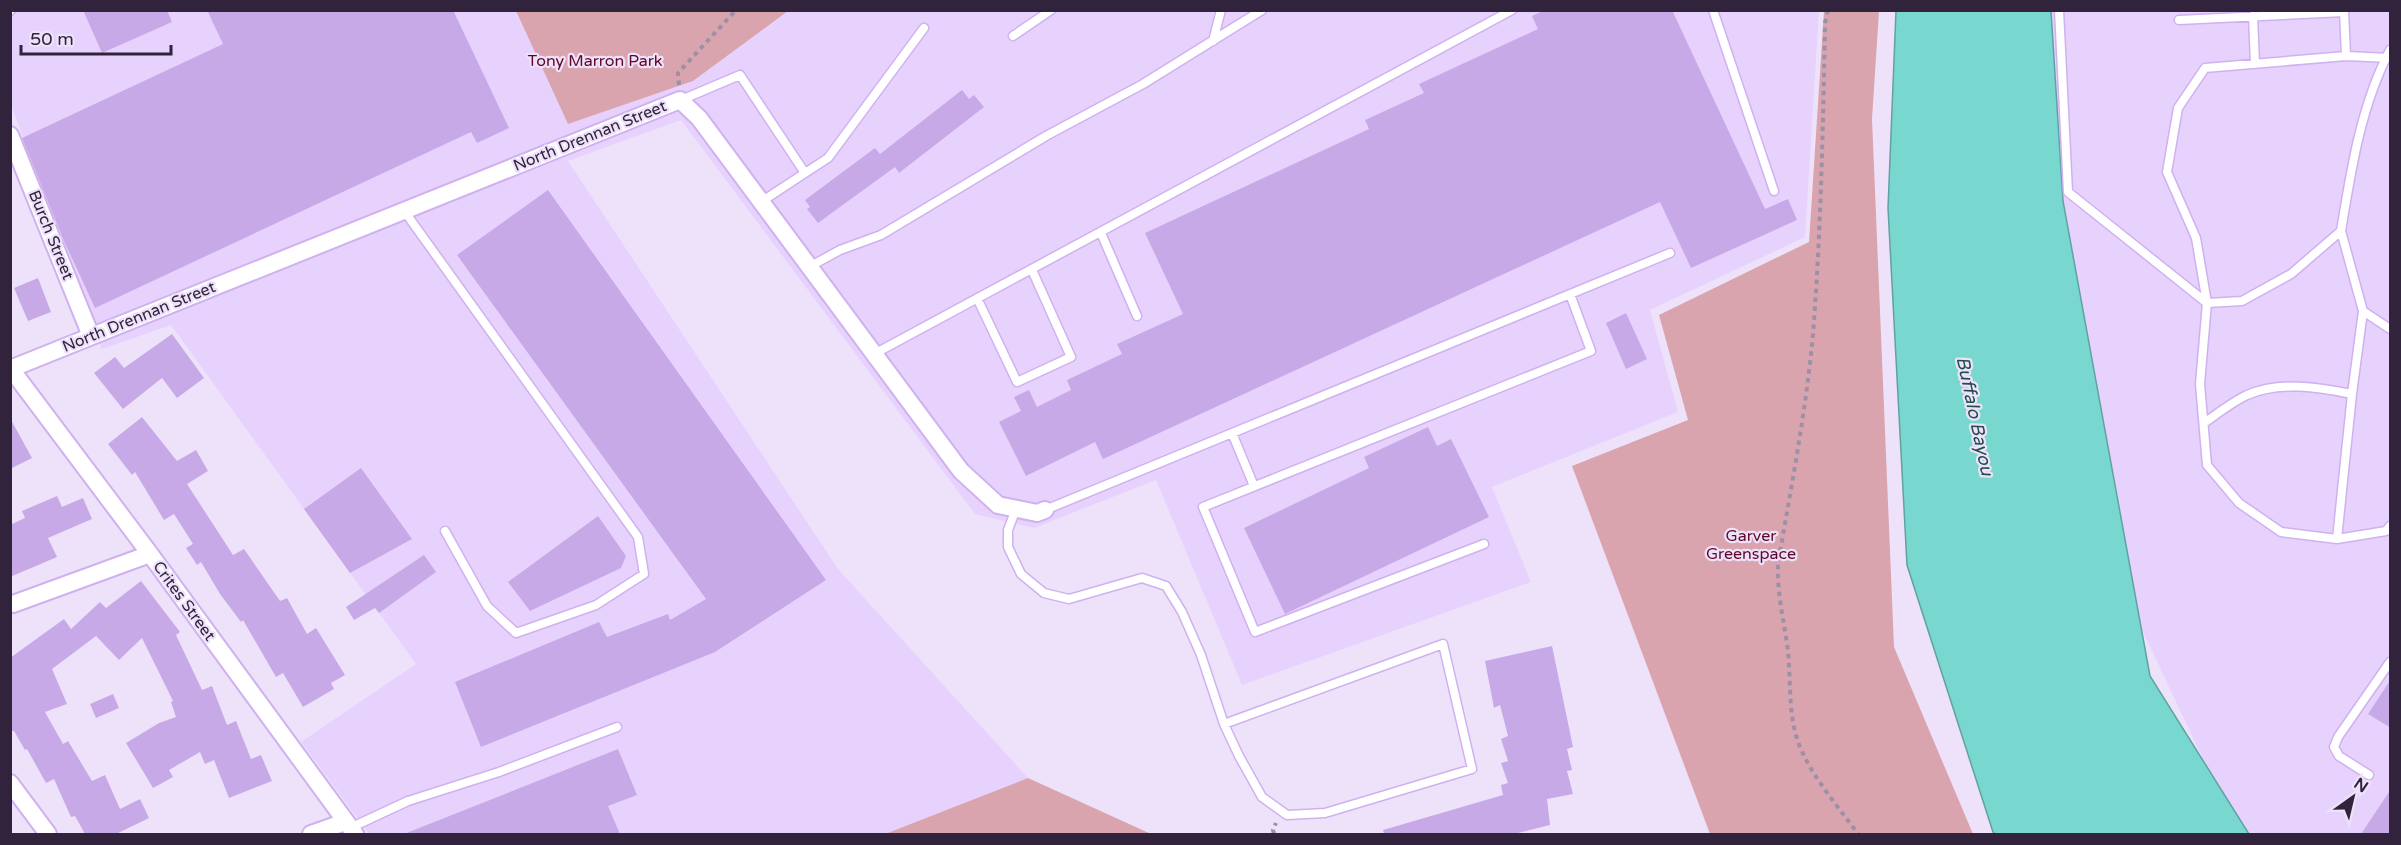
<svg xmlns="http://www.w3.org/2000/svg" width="2401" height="845" viewBox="0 0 2401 845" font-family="'Varela Round',sans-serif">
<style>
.built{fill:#e7d2fd}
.green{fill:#d9a4ad}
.water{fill:#78d7ce;stroke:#62a1a2;stroke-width:1.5}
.building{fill:#c8a9e7}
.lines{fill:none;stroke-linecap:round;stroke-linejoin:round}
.lane-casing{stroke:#d0b1ef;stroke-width:11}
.street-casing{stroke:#d0b1ef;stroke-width:20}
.path{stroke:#9c90a8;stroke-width:4;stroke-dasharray:4.5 4.5;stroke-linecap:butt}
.lane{stroke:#fff;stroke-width:8}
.street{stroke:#fff;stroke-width:16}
.labels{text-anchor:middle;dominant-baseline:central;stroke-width:4.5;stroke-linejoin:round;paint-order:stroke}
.park-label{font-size:16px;fill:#600527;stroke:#eee2fb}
.street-label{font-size:16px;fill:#30233b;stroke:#eee2fb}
.water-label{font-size:18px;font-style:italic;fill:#214c48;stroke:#eee2fb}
</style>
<rect width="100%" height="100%" fill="#eee2fb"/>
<path class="built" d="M1819,10L1805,237L1650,310L1678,412L1492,487L1531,582L1242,685L1156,480L1034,528L975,514L681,120L568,161L838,569L1028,778L885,834H369L301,742L416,664L171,325L102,349L11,105V11H516L568,124L693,81L788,11Z
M2051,11H2390V834H2238L2138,621L2063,201Z"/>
<path class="green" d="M516,11H788L693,81L568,124Z
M1824,11H1879L1872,119L1894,647L1973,834H1710L1572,466L1688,420L1659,315L1809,242Z
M1028,778L1151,834H885Z"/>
<path class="water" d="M1896,11H2051L2063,201L2150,676L2249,834H1995L1993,832L1907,565L1888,208Z"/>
<path class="building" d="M83,10H167L172,22L102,53Z
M207,10H453L509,128L477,143L471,132L95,308L64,241L22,138L223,44Z
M1545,10H1672L1765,209L1788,199L1797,220L1691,268L1660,202L1103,459L1095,442L1026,476L999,422L1021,411L1014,397L1029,390L1037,407L1071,390L1067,380L1122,354L1117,344L1183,314L1145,233L1369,129L1365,120L1424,93L1419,84L1538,29L1532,16Z
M962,90L969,99L974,95L984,107L899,173L895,167L818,223L807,209L810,207L805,200L875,148L880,154Z
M548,190L826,580L715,652L481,747L455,682L599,622L607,637L668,614L670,620L706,599L457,255Z
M38,278L51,312L28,321L14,288Z
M1626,313L1647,359L1626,369L1606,323Z
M172,334L204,378L177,398L162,378L123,409L94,373L115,357L124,368Z
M142,417L177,461L196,450L208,471L187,484L233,555L244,549L280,601L287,598L307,634L316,628L345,675L331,683L334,689L303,707L283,673L276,677L243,620L241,622L220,594L201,562L197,565L186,548L193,544L174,514L164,520L135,472L132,475L108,444Z
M10,418L32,458L10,469Z
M1428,427L1437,446L1451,439L1489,517L1285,614L1244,528L1369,468L1364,457Z
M361,468L412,539L350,573L304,509Z
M57,496L62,507L83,498L92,519L48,538L57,557L10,577V525L25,518L22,511Z
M598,516L626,556L621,568L530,611L508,582Z
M424,555L436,572L379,613L375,608L354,620L346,607Z
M141,581L180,632L176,635L202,690L212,686L227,725L236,721L251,759L261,755L272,781L229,798L214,760L205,764L200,752L169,770L173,777L153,788L126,743L159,723L176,717L171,702L173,701L142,638L119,660L96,636L52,669L67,704L45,712L63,744L68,741L92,781L105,775L120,809L140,799L149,818L116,834H85L75,816L71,817L54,779L46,783L27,749L25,750L14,731H10V658L64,619L71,629L100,602L106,608Z
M1552,646L1573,747L1567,749L1572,770L1567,771L1573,794L1547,799L1550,825L1514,834H1384L1383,830L1503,795L1501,785L1508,783L1501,763L1508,761L1501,739L1508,736L1500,705L1494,708L1485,661Z
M2391,679V728L2368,714Z
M113,694L119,708L96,718L90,704Z
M618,749L637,795L608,806L620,834H404Z
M2391,789V834H2361Z"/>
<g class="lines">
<g class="lane-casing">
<path id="lane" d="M1713,10L1774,191
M2059,10L2068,192L2207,303L2242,301L2291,274L2341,231C2351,170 2361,105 2390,50
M2344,10L2346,56L2390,58
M10,11L11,10
M2253,16L2255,64
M2179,20L2344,12
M1013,36L1051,10
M1213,41L1221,10
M2346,56L2205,68L2178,108L2167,172L2196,238L2207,303L2200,384L2207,465L2239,503L2281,532L2337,539L2386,531L2390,526
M681,100L740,75L805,173L761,202
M805,173L828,158L924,28
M405,212L638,537L644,574L596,605L516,633L487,606L445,531
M2341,231L2363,311L2390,329
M1101,233L1137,316
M809,267L840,250L881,235L1046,136L1143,84L1262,10
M977,298L1017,382L1071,357L1032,270
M874,354L1512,10
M2352,394L2363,311
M2204,423C2217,414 2232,402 2247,395C2280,381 2318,387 2352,394L2337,539
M1232,433L1254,486
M1016,509L1008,530V547L1021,574L1044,593L1069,599L1142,578L1166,586L1182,612L1201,655L1224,724L1239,756L1262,797L1287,815L1325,813L1472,769L1443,644L1224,724
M1045,510L1670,253
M1484,544L1255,632L1203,507L1591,351L1570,294
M2369,775L2339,756L2334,747L2338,737L2390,662
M350,828L408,801L499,772L617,727"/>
</g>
<g class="street-casing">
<path id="street" d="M10,135L91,336
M10,369L680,100L699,118L961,471L998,505L1037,513L1045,510
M11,369L150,554L355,834
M13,604L150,554
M10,783L48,834
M311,834L345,822"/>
</g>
<path class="path" d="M1828,10L1825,23C1823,127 1821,231 1813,334C1806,411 1791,488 1778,564C1777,594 1784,621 1788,651C1791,681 1788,713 1798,742C1811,776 1837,805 1858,834
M679,85L678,73L736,10
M1274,834L1273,830L1276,823"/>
<use href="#lane" class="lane"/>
<use href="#street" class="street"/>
</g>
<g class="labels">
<g class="park-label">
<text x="595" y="61">Tony Marron Park</text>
<text x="1751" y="536">Garver<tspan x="1751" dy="18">Greenspace</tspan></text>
</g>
<g class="street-label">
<text transform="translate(590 136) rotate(-22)">North Drennan Street</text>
<text transform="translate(51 235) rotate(68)">Burch Street</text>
<text transform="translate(139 317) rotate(-22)">North Drennan Street</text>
<text transform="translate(184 601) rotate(54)">Crites Street</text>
</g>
<g class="water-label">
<text transform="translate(1975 416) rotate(78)">Buffalo Bayou</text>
</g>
</g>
<rect width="2401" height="845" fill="none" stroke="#30233b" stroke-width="24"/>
<g transform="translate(2353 797) rotate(34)" stroke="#eee2fb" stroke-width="4.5" paint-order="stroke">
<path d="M0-4.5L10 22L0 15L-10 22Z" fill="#30233b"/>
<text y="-9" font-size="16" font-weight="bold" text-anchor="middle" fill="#30233b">N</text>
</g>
<path d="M21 45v9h150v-9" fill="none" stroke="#30233b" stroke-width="3"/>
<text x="30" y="45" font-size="18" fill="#30233b" stroke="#eee2fb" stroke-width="4.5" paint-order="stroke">50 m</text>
</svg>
